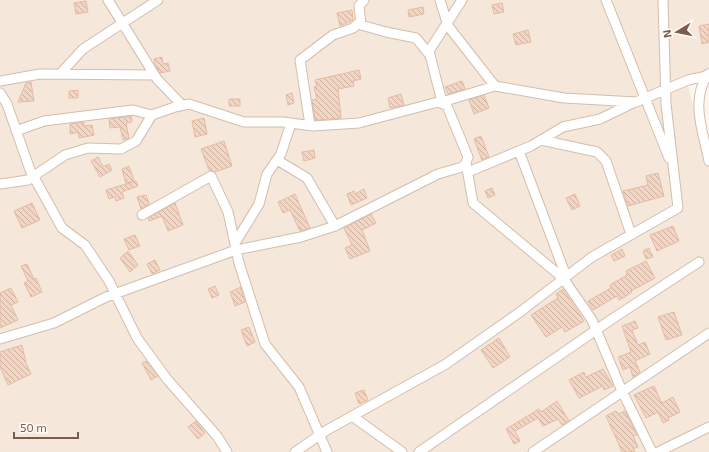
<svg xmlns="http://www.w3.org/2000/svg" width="709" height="452" viewBox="0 0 709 452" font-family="'Exo 2',sans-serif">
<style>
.residential{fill:#f5e8da}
.building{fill:url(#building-back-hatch);stroke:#e6bba3}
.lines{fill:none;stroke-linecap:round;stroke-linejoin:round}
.minor-casing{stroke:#d1beb0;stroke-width:11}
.minor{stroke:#fff;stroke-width:9}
</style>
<defs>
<pattern id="building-back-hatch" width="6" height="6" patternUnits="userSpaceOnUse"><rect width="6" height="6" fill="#f3d5c3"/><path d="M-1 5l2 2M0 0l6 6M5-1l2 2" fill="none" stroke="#cab0a1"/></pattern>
</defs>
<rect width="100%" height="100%" fill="#fdf6ec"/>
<path class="residential" d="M0,0H709V72L686,79L709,162V452H0Z"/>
<path class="building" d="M86,1L88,12L76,14L74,3Z
M502,3L504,12L494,14L492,5Z
M423,7L424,14L409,17L408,10Z
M352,10L353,20L340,26L337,13Z
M709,24V42L702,44L699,26Z
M528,30L531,42L516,45L513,34Z
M162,57L163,64L168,63L170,71L160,73L155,65L154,59Z
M359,70L361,79L353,81L354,86L338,89L341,118L315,120L312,100L317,99L314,87L317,86L315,80Z
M462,81L465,89L448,94L445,87Z
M31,82L34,101L18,102L26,83Z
M78,90V98H69V91Z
M292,93L294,103L288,105L286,95Z
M401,94L404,105L390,108L388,98Z
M484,95L489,108L474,114L469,100Z
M229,99H240V106H229Z
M131,116L132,122L126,123L129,138L123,140L120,127L110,128L109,119Z
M204,118L207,134L195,137L192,121Z
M84,122V126L92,125L94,135L79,138L78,132L70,134V124Z
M481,136L489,157L482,160L474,139Z
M224,141L232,166L215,172L209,170L201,149Z
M314,150L315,158L304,161L302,152Z
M98,157L103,167L109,164L112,170L100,177L91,161Z
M129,166L134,181L126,184L122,169Z
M658,173L664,196L628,206L623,191L648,185L646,176Z
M136,181L138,186L122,192L124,198L116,201L115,197L109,199L106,190Z
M492,188L495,195L488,198L485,191Z
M364,189L367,198L351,205L347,194L354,191L355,194Z
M295,194L310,228L300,231L290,210L283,213L278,202Z
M575,194L580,206L572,210L566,198Z
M146,195L149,204L141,209L137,197Z
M32,203L40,220L22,228L14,211Z
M175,203L183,225L168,231L162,216L149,221L148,218Z
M371,214L376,223L362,230L370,251L350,259L345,248L352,245L344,228Z
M673,226L679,241L657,251L650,235Z
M135,235L140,246L129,250L124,239Z
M649,248L653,257L646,259L643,251Z
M622,249L625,256L614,261L611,255Z
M128,251L138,265L130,272L120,258Z
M155,260L160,270L152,274L147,264Z
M646,261L655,278L631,291L632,292L623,298L619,300L617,296L593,310L588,301L611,288L610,285L627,275L626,271Z
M27,264L34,279L36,278L42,292L31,297L24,283L28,281L21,266Z
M215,286L219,295L212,298L208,289Z
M241,287L245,302L235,306L230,292Z
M11,288L18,302L11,305L18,320L0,328V293Z
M563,289L584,321L565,332L562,327L546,337L531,315L558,298L556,294Z
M674,312L682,335L666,340L658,317Z
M635,321L638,328L632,330L638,345L645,342L650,354L635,361L640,372L633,377L630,367L623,370L618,357L631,352L622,326Z
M249,327L255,342L247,346L241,330Z
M499,338L510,357L493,368L481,350Z
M22,345L26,363L31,374L8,385L0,367V352Z
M146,361L158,376L151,380L142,363Z
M603,369L613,386L604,390L603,386L579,398L569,380L584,372L586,377Z
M654,386L662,403L673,397L680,412L668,418L669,420L663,423L658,412L646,418L634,395Z
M364,390L368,400L359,404L355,393Z
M557,401L569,421L562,425L558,419L543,426L538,418L515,431L520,441L514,444L506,429L539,409L541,412Z
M616,411L618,414L625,411L637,435L633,436L638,447L633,449L635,452H622L616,438L606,416Z
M196,421L205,433L198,439L188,427Z"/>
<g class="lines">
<g class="minor-casing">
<path id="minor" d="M108,0L157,79L182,105
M364,0L359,6L361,25L386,32L416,38L429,54
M440,0L448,26L495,86L564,98L636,102L688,80L707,76
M462,0L429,51L442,102L495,86
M606,0L669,158
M60,74L83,49L158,0
M708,74C690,101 703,131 709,161
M0,81L40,74L154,75
M0,93L7,104L30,170L62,228L85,245L109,281L137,338L167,379L217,436L227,452
M310,125L300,60L333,35L353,28L360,22
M16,131L44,121L133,110L152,115
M541,140L597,152L606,161L631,234
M519,151L566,276
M277,160L307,178L335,226
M466,163L473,203L563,278L592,320L622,391L652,452
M468,172L531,146L563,127L600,119L635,102
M0,184L28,180L65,155L88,148L121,149L136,141L152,115L175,107L189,104L244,122H283L313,126L359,123L438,102L447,106L468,157L466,163L462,167L438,174L335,226L301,237L236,250L106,297L54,323L0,339
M142,215L211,176L228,212L239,263L265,344L299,387L327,452
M235,243L259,204L267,174L281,154L291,123
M352,416L402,452
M295,452L327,430L446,364L520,312L592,257L678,208L666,104L663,0
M419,452L612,319L699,262
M533,452L709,333
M658,452L709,427"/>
</g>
<use href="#minor" class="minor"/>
</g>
<g transform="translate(677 32) rotate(260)" stroke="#fffaf3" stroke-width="3" paint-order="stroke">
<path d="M0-3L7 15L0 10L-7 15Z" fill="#7a5c4d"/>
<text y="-6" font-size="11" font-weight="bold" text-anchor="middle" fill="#7a5c4d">N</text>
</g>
<path d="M14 432v6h64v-6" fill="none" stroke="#7a5c4d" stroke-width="2"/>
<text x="20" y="432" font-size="12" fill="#7a5c4d" stroke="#fffaf3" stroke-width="3" paint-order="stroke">50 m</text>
</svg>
